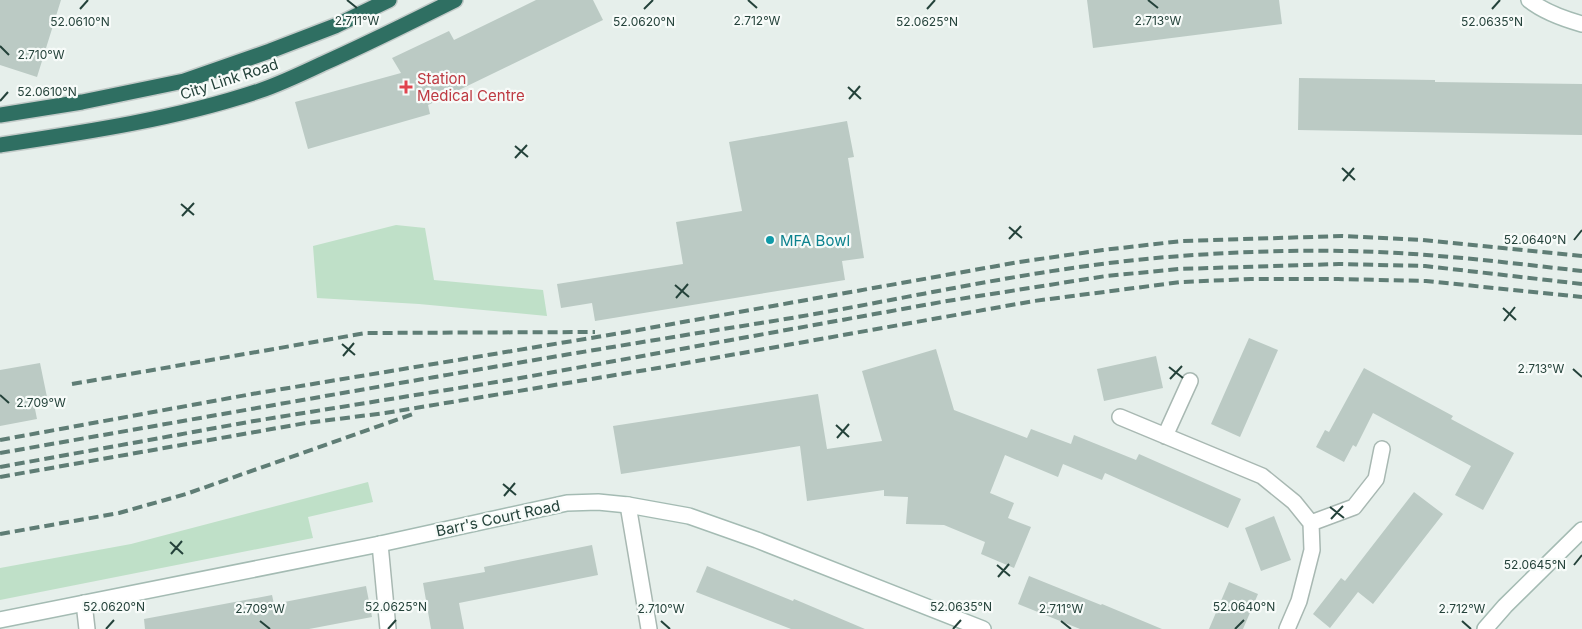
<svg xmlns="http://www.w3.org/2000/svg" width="1582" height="629" viewBox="0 0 1582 629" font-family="Inter,sans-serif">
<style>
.green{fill:#bfe0c8}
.building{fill:#bbcac4}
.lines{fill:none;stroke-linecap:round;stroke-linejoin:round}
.street-casing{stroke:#a8b8b2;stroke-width:18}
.secondary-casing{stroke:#a4bbb3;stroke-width:18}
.highway-casing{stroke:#c2cac8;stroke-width:18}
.street{stroke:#fff;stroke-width:15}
.secondary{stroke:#fff;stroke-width:15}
.highway{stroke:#2f6f62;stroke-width:15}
.rail{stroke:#5f7d75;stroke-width:4;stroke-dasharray:10 5;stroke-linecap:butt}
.ticks{fill:none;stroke:#24423a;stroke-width:2}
.health-dot{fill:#e0444e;stroke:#f7fbf9;stroke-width:2}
.culture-dot{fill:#0f9aa8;stroke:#f7fbf9;stroke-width:2}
.labels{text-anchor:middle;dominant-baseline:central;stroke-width:4.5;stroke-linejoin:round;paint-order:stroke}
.health-label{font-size:15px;fill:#be3a42;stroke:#f7fbf9;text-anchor:start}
.street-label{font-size:15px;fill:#24423a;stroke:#f7fbf9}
.culture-label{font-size:15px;fill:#0d838f;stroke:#f7fbf9;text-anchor:start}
.ticks-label{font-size:12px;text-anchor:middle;fill:#24423a;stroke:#f7fbf9;stroke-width:4.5;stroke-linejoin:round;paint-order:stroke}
</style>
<rect width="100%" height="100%" fill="#e6efeb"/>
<path class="green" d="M396,225L425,228L434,280L543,290L547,316L419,304L317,298L313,246Z
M368,482L373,502L308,517L313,538L0,600V568L131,544Z"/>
<path class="building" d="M0,0H61L37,77L0,65Z
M536,0H593L603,20L428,105L430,114L308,149L295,102L401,73L392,58L449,31L454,40Z
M1087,0H1279L1282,24L1093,48Z
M1299,78L1435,80V82L1582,84V135L1298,130Z
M847,121L854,157L848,158L864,258L842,261L845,280L595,321L592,303L561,308L557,284L683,264L676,222L742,211L729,142Z
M1249,338L1278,350L1240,437L1211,424Z
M936,349L954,410L1027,438L1031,429L1071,444L1074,435L1136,460L1139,454L1241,499L1228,528L1105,473L1102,480L1063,464L1058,477L1005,455L990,493L1014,503L1008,518L1031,527L1014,568L981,554L985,542L944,525L906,524L908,497L884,496V490L807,501L800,446L621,474L613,426L818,394L827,449L882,441L862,371Z
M1156,356L1163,388L1104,401L1097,369Z
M40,363L48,402L34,404L37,419L0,426V370Z
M1364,368L1453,416L1451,419L1514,453L1483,510L1455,495L1471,466L1373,413L1356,447L1353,445L1344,462L1316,447L1325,430L1329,432Z
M1414,492L1443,514L1373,604L1358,592L1330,628L1313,614L1341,578L1345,581Z
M1274,516L1291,560L1261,571L1245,528Z
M592,545L598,575L459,603L464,629H431L423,583L485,572L484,567Z
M707,566L793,601L794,599L865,629H791L696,592Z
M1029,576L1101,605L1102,604L1162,629H1080L1018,604Z
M1229,582L1258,594L1243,629H1209Z
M366,586L372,617L309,629H145L144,619L272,595L274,604Z"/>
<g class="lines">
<g class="street-casing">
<path id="street" d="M1120,417L1262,476L1294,502L1311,523L1312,550L1299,601L1287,629
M1165,436L1190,381
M628,505L649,629
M1311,523L1354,507L1376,479L1382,449
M380,544L388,629
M84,603L87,629"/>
</g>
<g class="secondary-casing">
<path id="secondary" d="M1529,0C1544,12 1564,19 1582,24
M0,620L380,544L567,503L598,502L628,505L689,516L757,540L983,629
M1485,629L1505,606L1582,530"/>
</g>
<g class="highway-casing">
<path id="highway" d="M0,115L82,102L184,81L270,51L335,26L389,0
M0,145C87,132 175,119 259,91C280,84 301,74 322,64C367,44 411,22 455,0"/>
</g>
<use href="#street" class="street"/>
<use href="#secondary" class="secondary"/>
<use href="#highway" class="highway"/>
<path class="rail" d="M72,384L366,333L595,332
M0,440L252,394L627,332L1019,262L1103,250L1182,241L1342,236L1422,240L1582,256
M0,453C253,409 507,363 761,323C901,301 1039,266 1181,256C1234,252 1289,250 1342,251C1422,252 1502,262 1582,271
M0,467L254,421L515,379L947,301L1106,276L1179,269L1339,264L1425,266L1582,284
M0,477L306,423L385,413L658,368L1034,301L1181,282L1251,279H1338L1426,281L1582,297
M0,534L119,513L186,494L416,413"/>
</g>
<path class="ticks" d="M347,0L357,8M748,0L757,8M1148,0L1158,8M80,9L88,0M644,9L653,0M927,9L935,0M1492,9L1500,0M0,46L9,55M848,87L861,99M849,99L860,86M0,101L8,92M515,146L528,157M515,158L527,145M1342,168L1355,180M1343,181L1354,168M181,204L194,215M182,216L194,203M1009,227L1022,238M1009,239L1021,226M1574,240L1582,230M675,285L689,297M676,298L688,284M1503,308L1516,320M1504,321L1515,307M342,344L355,355M343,356L354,343M1169,367L1183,378M1573,369L1582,377M1170,379L1182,366M0,395L9,403M836,425L849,437M837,438L849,424M503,484L516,495M504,496L515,483M1330,507L1344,518M1331,519L1343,506M170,542L183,554M171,554L182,541M997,565L1010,576M1574,565L1582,555M998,577L1009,564M260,621L270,629M661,621L670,629M1061,621L1071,629M1462,621L1471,629M106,629L114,620M388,629L396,620M953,629L961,620M1235,629L1244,620"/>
<path class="health-dot" d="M403.5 79.5h5v5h5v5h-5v5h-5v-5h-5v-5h5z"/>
<circle class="culture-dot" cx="770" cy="240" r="5"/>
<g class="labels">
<g class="health-label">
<text x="417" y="78">Station<tspan x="417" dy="17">Medical Centre</tspan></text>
</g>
<g class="street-label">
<text transform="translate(229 79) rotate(-18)">City Link Road</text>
<text transform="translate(498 518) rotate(-12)">Barr's Court Road</text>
</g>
<g class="culture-label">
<text x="780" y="240">MFA Bowl</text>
</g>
</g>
<g class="ticks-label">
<text x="357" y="25">2.711°W</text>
<text x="757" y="25">2.712°W</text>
<text x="1158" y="25">2.713°W</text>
<text x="644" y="26">52.0620°N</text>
<text x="927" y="26">52.0625°N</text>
<text x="1492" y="26">52.0635°N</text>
<text x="80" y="26">52.0610°N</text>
<text x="41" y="59">2.710°W</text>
<text x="47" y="96">52.0610°N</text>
<text x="1535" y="244">52.0640°N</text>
<text x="1541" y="373">2.713°W</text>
<text x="41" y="407">2.709°W</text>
<text x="1535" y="569">52.0645°N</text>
<text x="114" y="611">52.0620°N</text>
<text x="396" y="611">52.0625°N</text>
<text x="961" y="611">52.0635°N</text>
<text x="1244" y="611">52.0640°N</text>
<text x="260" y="613">2.709°W</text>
<text x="661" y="613">2.710°W</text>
<text x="1061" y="613">2.711°W</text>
<text x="1462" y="613">2.712°W</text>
</g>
</svg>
